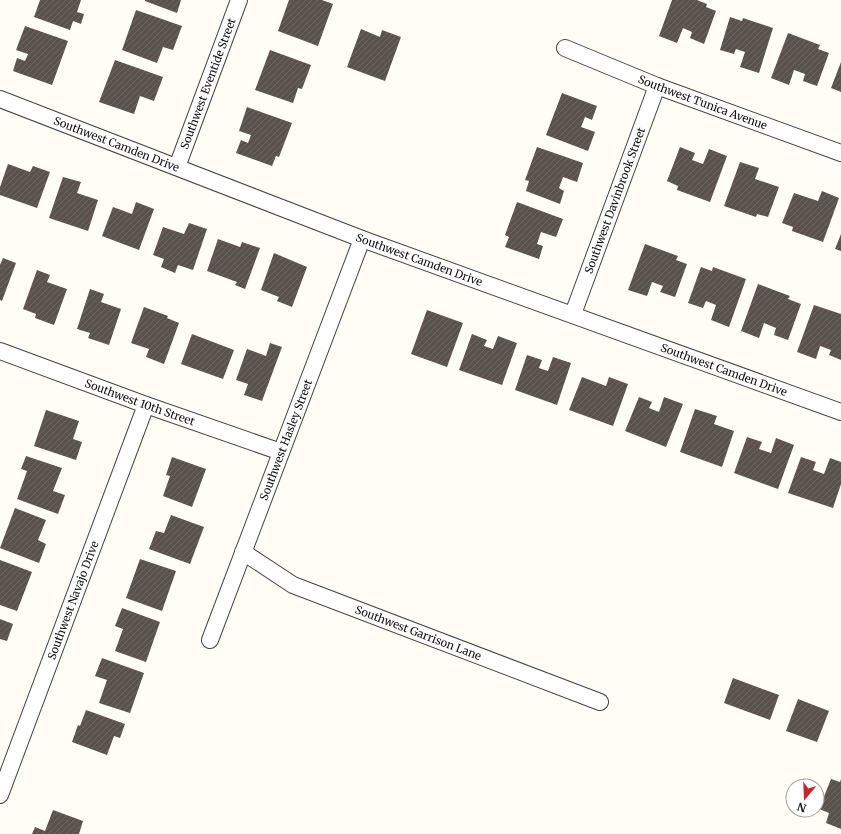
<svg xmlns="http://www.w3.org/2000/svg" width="841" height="834" viewBox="0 0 841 834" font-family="Merriweather,serif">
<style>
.building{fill:url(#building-hatch)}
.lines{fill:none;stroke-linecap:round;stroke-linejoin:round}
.minor-casing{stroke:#444;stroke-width:18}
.minor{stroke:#fff;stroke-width:16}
.labels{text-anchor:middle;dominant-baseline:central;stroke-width:4;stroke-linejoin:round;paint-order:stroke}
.street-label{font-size:11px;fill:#111;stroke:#fff}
</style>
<defs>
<pattern id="building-hatch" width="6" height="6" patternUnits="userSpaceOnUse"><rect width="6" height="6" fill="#5a524d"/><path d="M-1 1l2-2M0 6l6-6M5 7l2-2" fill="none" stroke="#6d6662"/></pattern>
</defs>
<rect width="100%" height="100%" fill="#fffdf5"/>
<path class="building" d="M40,0H81L77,12L84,14L81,24L73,21L70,30L34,17Z
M145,0H181L177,13L145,1Z
M289,0H322L333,4L318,46L278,31Z
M672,0H697L707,4L706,7L716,11L704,44L690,38L692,32L683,28L677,43L659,36Z
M136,10L182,26L173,50L163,47L157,63L122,50Z
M730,17L742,21L743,18L773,28L759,73L740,67L745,52L736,49L734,54L720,50Z
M25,26L68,41L52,85L13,71L17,58L25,61L28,54L16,50Z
M361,29L380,37L382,30L401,37L385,81L347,67Z
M788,33L820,45L818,49L829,53L817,86L803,81L805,74L794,70L789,85L771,78Z
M270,50L311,65L302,89L298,88L293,103L255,90Z
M115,60L163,77L154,101L140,96L134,114L99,102Z
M841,62V92L831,88Z
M562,93L597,106L592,120L585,117L581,127L595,132L588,151L546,135Z
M247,107L292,123L279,157L276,156L272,166L236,153L241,140L248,143L251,135L239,131Z
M537,147L583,163L577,182L563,177L559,188L564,191L560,204L526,191L529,181L525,180Z
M680,147L695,153L692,160L703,164L709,149L727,156L710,202L677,190L678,186L667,181Z
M740,162L759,168L755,179L779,187L768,217L757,214L756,217L724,206Z
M8,164L30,172L33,166L50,172L37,208L0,195V187Z
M63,177L81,182L77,193L98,200L88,231L49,218Z
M822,191L839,198L823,242L792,231L793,227L782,223L794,193L818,201Z
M136,202L154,209L139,250L102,236L113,207L132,214Z
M517,202L563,219L556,237L541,232L537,244L543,246L539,259L505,247L509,237L505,235Z
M189,223L207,229L193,270L178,265L175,273L161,267L164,259L153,255L163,227L184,234Z
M841,234V251L835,249Z
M218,239L240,247L242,242L260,248L245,289L235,285L237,282L207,271Z
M645,244L678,256L676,260L687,264L675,297L660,292L663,286L652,282L647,296L628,290Z
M274,253L307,267L292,307L277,301L279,297L261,290Z
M3,258L16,263L2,301L0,300V265Z
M701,267L712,271L713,267L746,279L729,327L711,320L716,305L706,301L703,308L688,303Z
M37,270L50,275L47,282L67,289L54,325L35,318L36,314L23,309Z
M758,284L790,296L788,299L801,304L788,340L774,335L776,328L764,323L759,338L741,331Z
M90,289L104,294L101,302L121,309L109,345L88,338L90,333L77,329Z
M814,305L841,314V360L829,355L831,350L820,346L816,359L797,352Z
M144,307L168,316L167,318L179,323L164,364L146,357L149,349L131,343Z
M427,310L463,323L447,367L411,354Z
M192,334L234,350L223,379L181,364Z
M472,334L487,340L484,346L493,349L498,336L517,343L502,385L459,370Z
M270,343L282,347L262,401L244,395L248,384L236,380L247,349L266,356Z
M527,355L542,360L539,368L548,371L553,357L571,363L557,405L515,390Z
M582,377L606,386L609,377L628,384L613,426L569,410Z
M639,397L652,402L649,408L659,412L664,397L683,404L666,447L625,431Z
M695,409L717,416L714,424L734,431L722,467L680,452Z
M46,410L79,421L73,439L82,442L76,460L34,446Z
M747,437L762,442L759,449L771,453L776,438L794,445L778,489L734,473Z
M26,456L62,468L53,491L65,495L58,514L17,499L27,471L21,469Z
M172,457L206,469L192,507L163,496L170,476L166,475Z
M801,457L816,462L813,470L824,474L830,458L841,462V484L833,508L788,493Z
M15,508L46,520L38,540L46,544L39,563L0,548Z
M171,515L204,527L190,564L149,549L156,531L164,533Z
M140,559L176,571L162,611L126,598Z
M0,560L32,572L17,611L0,605Z
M122,608L160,622L146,662L115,651L123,629L115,626Z
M0,619L13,624L7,641L0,639Z
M102,658L144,673L130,713L99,703L107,680L95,676Z
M733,678L779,695L770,720L724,703Z
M798,699L829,711L817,742L786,731Z
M86,710L125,724L120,738L114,736L107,755L72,742L78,725L80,726Z
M831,779L840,782L841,779V829L826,823L829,813L819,809Z
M53,810L83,821L79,834H32L35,827L45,831Z"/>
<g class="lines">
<g class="minor-casing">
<g id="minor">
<path id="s1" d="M565,48L657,86L841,153"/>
<path id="s2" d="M0,99L362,239L841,412"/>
<path id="s3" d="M177,167L239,0"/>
<path id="s4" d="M573,314L657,86"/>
<path id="s5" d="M0,351L146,405L281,452"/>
<path id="s6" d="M243,552L293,585L600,702"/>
<path id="s7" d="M210,640L362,239"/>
<path id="s8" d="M0,795L146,405"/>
</g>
</g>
<use href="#minor" class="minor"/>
</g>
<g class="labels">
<g class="street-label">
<text stroke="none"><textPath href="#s3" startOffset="89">Southwest Eventide Street</textPath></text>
<text stroke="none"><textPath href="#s1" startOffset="148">Southwest Tunica Avenue</textPath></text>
<text stroke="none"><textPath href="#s2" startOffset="125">Southwest Camden Drive</textPath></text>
<text stroke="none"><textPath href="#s4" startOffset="121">Southwest Davinbrook Street</textPath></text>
<text stroke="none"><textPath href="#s2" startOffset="449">Southwest Camden Drive</textPath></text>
<text stroke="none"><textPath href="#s2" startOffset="773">Southwest Camden Drive</textPath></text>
<text stroke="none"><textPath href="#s5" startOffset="149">Southwest 10th Street</textPath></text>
<text stroke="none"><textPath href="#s7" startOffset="214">Southwest Hasley Street</textPath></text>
<text stroke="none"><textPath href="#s8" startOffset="208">Southwest Navajo Drive</textPath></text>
<text stroke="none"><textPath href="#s6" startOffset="194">Southwest Garrison Lane</textPath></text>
</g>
</g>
<g transform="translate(805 798) rotate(199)"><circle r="19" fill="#ffffff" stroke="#a0a0a0"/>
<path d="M0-3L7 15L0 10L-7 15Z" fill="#c4262e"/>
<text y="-6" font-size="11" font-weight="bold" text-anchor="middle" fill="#111111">N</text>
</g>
</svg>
